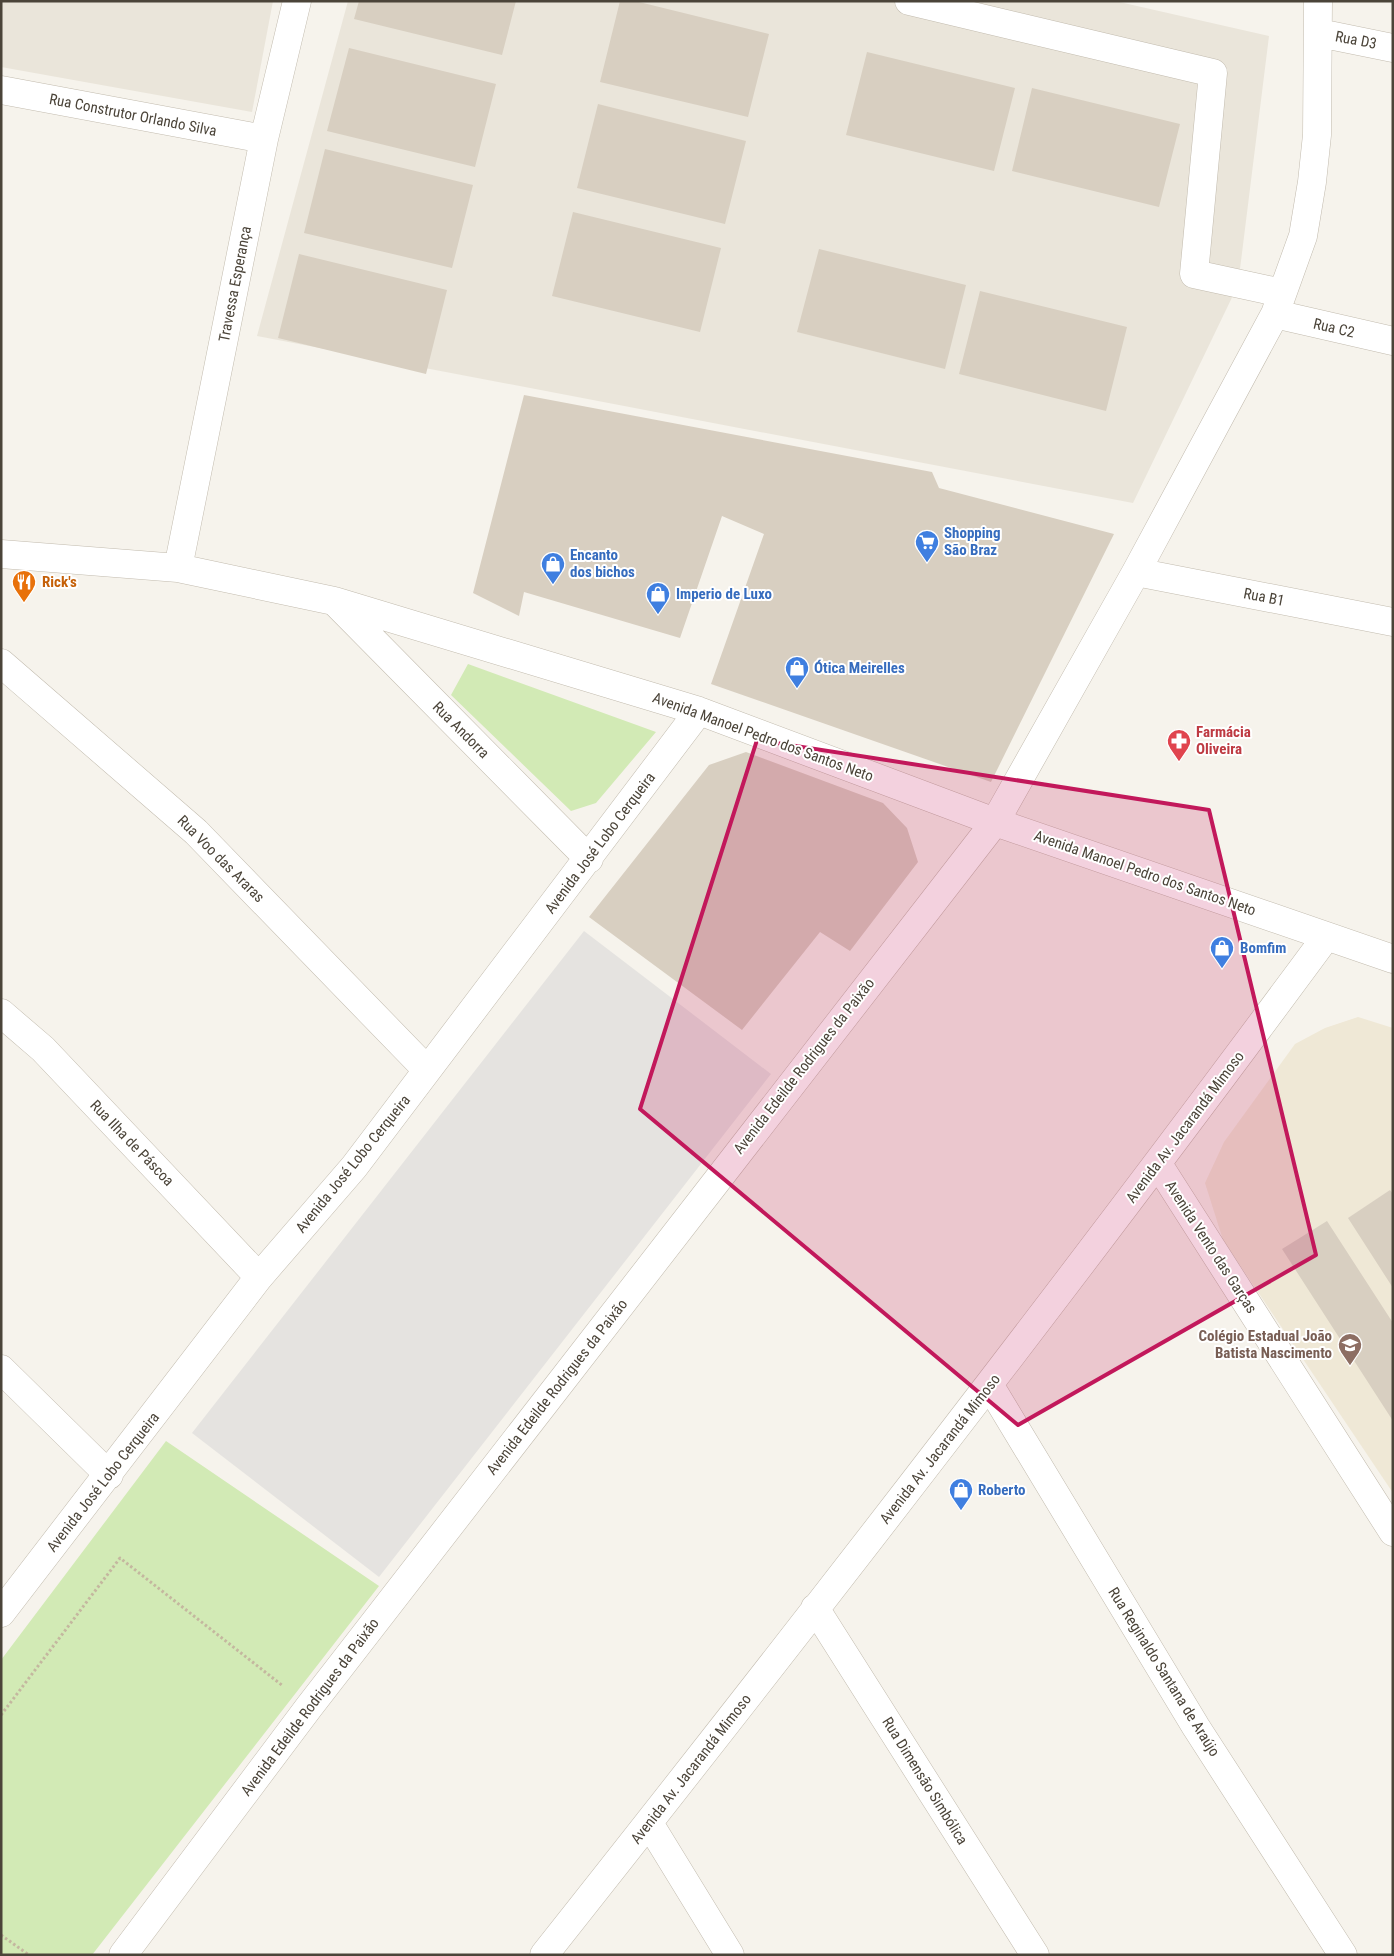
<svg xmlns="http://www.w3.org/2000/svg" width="1394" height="1956" viewBox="0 0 1394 1956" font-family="'Roboto Condensed',sans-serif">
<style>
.residential{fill:#eae5da}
.education{fill:#efe8d6}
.green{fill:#d2eab5}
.parking{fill:#e5e3e0}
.building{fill:#d8cfc1}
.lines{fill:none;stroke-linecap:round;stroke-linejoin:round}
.minor-casing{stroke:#c2bbae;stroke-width:29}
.path{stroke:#c4b79f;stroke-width:3;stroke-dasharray:2.5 2.5;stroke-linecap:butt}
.minor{stroke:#fff;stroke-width:28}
.marked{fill:#c2185b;fill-opacity:0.2;stroke:#c2185b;stroke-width:4;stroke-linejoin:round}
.labels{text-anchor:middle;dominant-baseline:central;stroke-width:4;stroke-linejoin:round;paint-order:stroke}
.street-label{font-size:15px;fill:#4b4439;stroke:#fff}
.shop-label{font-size:15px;font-weight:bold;fill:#366cbe;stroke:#fff;text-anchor:start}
.food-label{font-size:15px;font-weight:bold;fill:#c56008;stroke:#fff;text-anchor:start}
.health-label{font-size:15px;font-weight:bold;fill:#be3a42;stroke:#fff;text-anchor:start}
.education-label{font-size:15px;font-weight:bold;fill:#785e54;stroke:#fff;text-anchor:end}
</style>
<rect width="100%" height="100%" fill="#f6f3ec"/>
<path class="residential" d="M1,1H273L252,112L1,67Z
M348,1H1115L1269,36L1238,285L1133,503L257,336Z"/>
<path class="education" d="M1358,1017L1393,1028V1493L1223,1240L1205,1183L1224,1142L1295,1044L1325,1028Z"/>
<path class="green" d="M468,664L656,732L596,803L571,811L451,695Z
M166,1441L379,1586L92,1955H1V1660Z"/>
<path class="parking" d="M584,931L771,1074L379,1577L192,1433Z"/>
<path class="building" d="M359,1H516L502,55L354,19Z
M620,1H635L769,34L748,117L600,82Z
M349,48L496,84L475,167L327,131Z
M867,52L1015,88L994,171L846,135Z
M1032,88L1180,124L1159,207L1012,171Z
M598,104L746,141L725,224L577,188Z
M325,149L473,185L452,268L304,233Z
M573,212L721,248L700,332L552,296Z
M819,249L966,285L945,369L797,332Z
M299,254L447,290L426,374L278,338Z
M980,291L1127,327L1106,411L959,374Z
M524,395L932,472L939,488L1114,534L991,782L711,684L764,534L722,516L680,638L524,592L519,616L473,593Z
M746,752L883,803L907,828L918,862L850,951L820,932L742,1030L589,917L709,765Z
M1390,1190L1393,1194V1288L1348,1218Z
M1327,1221L1393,1323V1421L1282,1249Z"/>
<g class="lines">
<g class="minor-casing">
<path id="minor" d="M909,1L1213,73L1194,274L1282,293
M1319,33L1393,48
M1,90L264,139
M1275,314L1393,341
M1,554L178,568L334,601L699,711L995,822L1393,959
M178,568L264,139L297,1
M1136,572L1393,622
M337,604L589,859
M1,663L196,832L427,1070
M1,1013L43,1049L259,1277
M1158,1164L1393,1532
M1,1369L109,1475
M990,1386L1196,1727L1343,1955
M815,1608L1035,1955
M1,1613L259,1277L354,1167L699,711
M649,1823L730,1955
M123,1955L309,1707L995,822L1136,572L1275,314L1303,236L1312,182L1317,135L1318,1
M544,1955C810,1619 1072,1281 1326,937"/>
</g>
<path class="path" d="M1,1715L120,1558L283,1686
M1,1935L29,1955"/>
<use href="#minor" class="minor"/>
</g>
<path class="marked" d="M757,740L1209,810L1316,1255L1018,1425L640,1109Z"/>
<defs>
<g id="supermarket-pin" transform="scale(1.25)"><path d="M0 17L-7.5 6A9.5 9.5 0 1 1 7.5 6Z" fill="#3f7fe0" stroke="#fff"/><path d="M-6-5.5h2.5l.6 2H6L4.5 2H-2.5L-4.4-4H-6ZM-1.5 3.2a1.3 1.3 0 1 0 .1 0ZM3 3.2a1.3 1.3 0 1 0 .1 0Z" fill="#fff"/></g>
<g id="shop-pin" transform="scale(1.25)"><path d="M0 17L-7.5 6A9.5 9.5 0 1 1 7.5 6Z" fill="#3f7fe0" stroke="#fff"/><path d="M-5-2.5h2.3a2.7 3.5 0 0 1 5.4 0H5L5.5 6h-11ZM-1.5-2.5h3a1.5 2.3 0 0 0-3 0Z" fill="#fff"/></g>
<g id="restaurant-pin" transform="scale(1.25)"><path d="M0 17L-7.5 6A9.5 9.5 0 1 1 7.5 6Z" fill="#e8710a" stroke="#fff"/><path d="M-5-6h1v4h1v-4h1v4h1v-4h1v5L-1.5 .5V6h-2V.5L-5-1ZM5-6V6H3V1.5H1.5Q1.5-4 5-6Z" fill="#fff"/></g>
<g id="pharmacy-pin" transform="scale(1.25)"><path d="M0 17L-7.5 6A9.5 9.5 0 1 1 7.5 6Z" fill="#e0444e" stroke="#fff"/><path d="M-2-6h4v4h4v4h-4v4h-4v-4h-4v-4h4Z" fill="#fff"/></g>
<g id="school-pin" transform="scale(1.25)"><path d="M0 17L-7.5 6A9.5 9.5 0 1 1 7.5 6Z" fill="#8d6e63" stroke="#fff"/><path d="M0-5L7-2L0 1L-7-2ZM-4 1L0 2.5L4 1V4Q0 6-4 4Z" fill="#fff"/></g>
</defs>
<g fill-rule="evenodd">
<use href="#supermarket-pin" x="927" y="542"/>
<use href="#shop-pin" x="553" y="564"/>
<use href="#restaurant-pin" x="24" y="582"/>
<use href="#shop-pin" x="658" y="594"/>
<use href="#shop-pin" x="797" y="668"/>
<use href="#pharmacy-pin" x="1179" y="741"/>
<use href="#shop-pin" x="1222" y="948"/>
<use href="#school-pin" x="1350" y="1345"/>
<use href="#shop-pin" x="961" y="1490"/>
</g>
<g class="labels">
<g class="street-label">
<text transform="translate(1356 40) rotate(11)">Rua D3</text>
<text transform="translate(133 115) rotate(11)">Rua Construtor Orlando Silva</text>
<text transform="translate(235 284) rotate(-79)">Travessa Esperança</text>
<text transform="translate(1334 328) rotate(13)">Rua C2</text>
<text transform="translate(1264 597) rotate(11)">Rua B1</text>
<text transform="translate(461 730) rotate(45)">Rua Andorra</text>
<text transform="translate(763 737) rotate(20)">Avenida Manoel Pedro dos Santos Neto</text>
<text transform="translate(600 843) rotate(-53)">Avenida José Lobo Cerqueira</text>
<text transform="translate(221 859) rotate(45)">Rua Voo das Araras</text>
<text transform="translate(1145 873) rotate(19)">Avenida Manoel Pedro dos Santos Neto</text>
<text transform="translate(804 1066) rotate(-52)">Avenida Edeilde Rodrigues da Paixão</text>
<text transform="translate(1185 1127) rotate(-53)">Avenida Av. Jacarandá Mimoso</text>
<text transform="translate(132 1143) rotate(46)">Rua Ilha de Páscoa</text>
<text transform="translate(353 1164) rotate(-51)">Avenida José Lobo Cerqueira</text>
<text transform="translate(1211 1247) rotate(57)">Avenida Vento das Garças</text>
<text transform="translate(557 1387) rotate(-52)">Avenida Edeilde Rodrigues da Paixão</text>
<text transform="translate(940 1449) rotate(-52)">Avenida Av. Jacarandá Mimoso</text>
<text transform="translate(103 1482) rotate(-52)">Avenida José Lobo Cerqueira</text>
<text transform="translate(1164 1672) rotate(58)">Rua Reginaldo Santana de Araújo</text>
<text transform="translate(310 1707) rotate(-53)">Avenida Edeilde Rodrigues da Paixão</text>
<text transform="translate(691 1769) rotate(-52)">Avenida Av. Jacarandá Mimoso</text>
<text transform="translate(925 1781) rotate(58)">Rua Dimensão Simbólica</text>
</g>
<g class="shop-label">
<text x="944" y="533">Shopping<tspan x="944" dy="17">São Braz</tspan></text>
<text x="570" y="555">Encanto<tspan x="570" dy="17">dos bichos</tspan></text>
<text x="676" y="594">Imperio de Luxo</text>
<text x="814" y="668">Ótica Meirelles</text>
<text x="1240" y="948">Bomfim</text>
<text x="978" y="1490">Roberto</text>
</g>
<g class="food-label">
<text x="42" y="582">Rick's</text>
</g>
<g class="health-label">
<text x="1196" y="732">Farmácia<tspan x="1196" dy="17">Oliveira</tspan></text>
</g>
<g class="education-label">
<text x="1332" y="1336">Colégio Estadual João<tspan x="1332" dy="17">Batista Nascimento</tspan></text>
</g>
</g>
<rect width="1394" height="1956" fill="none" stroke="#4b4439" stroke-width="5"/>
</svg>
